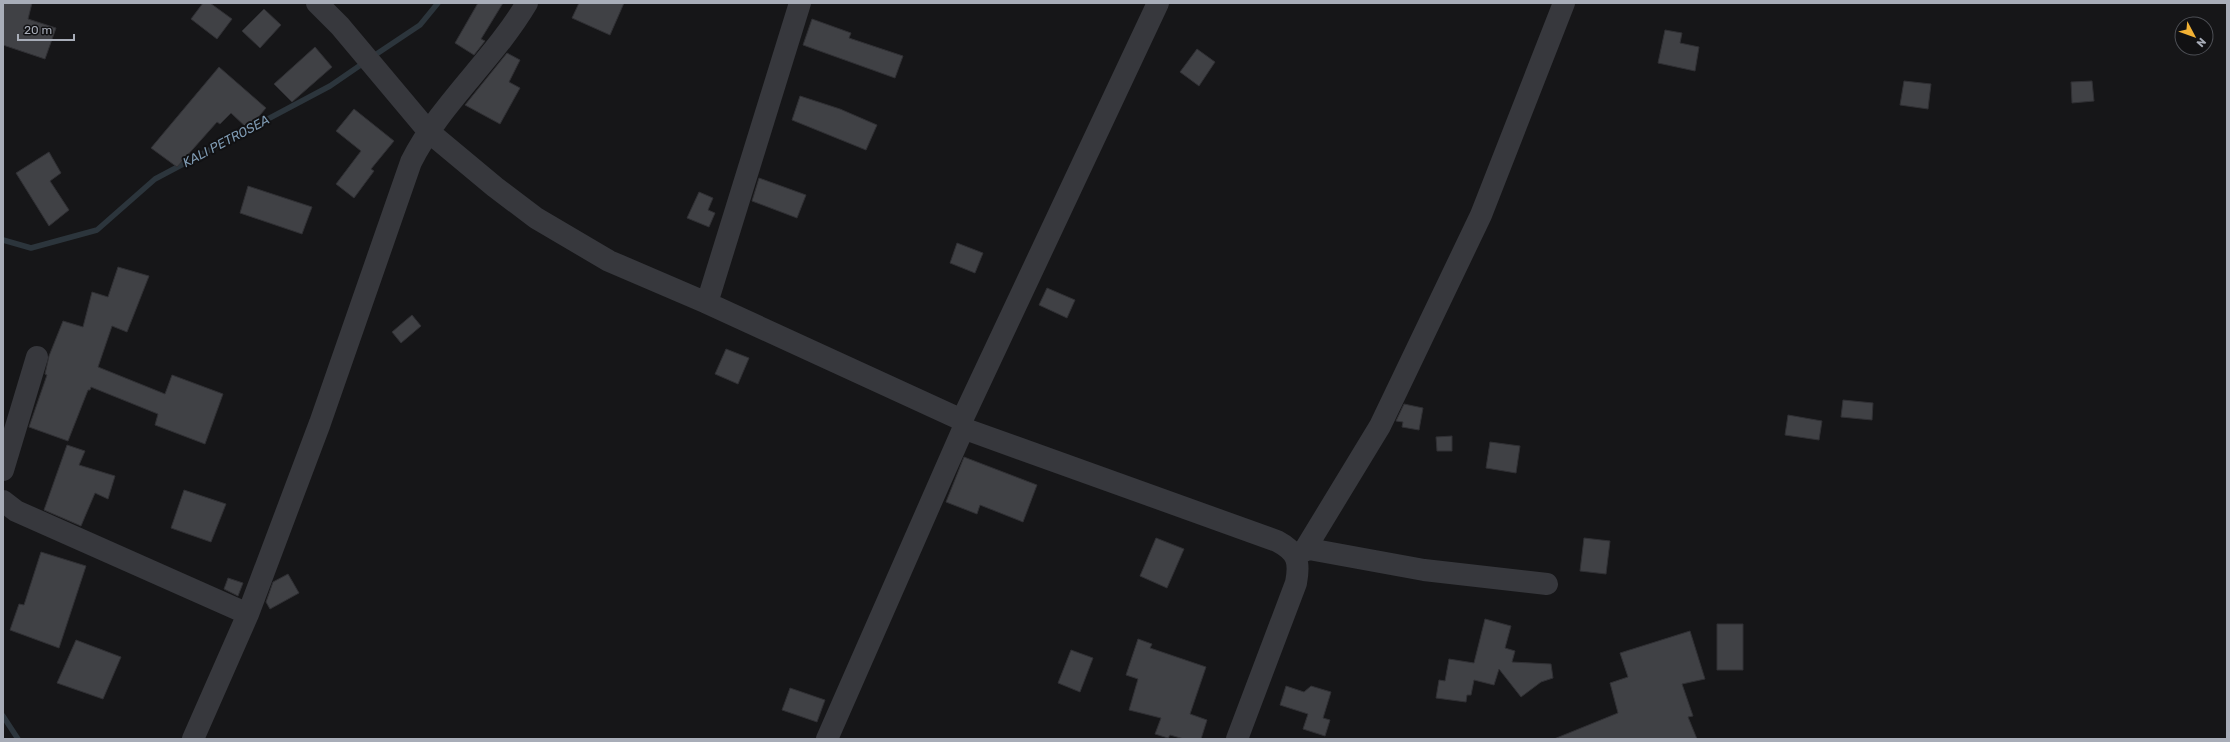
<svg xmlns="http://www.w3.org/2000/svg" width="2230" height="742" viewBox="0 0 2230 742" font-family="Rubik,sans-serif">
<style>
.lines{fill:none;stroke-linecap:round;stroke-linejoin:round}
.stream{stroke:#2c353c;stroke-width:5.5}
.building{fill:#404145;stroke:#303034}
.minor{stroke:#37383d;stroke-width:22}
.labels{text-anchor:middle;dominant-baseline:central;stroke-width:4;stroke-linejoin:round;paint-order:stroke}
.water-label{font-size:13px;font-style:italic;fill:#7f9bb3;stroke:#111113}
</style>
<rect width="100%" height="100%" fill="#161618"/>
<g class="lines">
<path class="stream" d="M372,57L420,25L438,3
M3,240L31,248L97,230L155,179L330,86L365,62
M3,716L18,739"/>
</g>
<path class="building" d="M3,3H32L28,19L56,28L45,59L3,45Z
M203,3H210L232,19L217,39L191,19Z
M478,3H503L481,39L485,41L474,55L455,43Z
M579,3H624L610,35L572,18Z
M264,9L281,25L260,48L242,31Z
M812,19L851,33L849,38L903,56L895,78L803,45Z
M1665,30L1682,33L1680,43L1699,47L1695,71L1658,63Z
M315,47L332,67L292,102L274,84Z
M1197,49L1215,62L1199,86L1180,72Z
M507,53L520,60L509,82L520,88L500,124L465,105Z
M219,67L266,108L248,129L231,113L220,124L217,122L177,167L151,148Z
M1904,81L1931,84L1928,109L1900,105Z
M2092,81L2094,101L2072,103L2071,82Z
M800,96L840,109L877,125L866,150L792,120Z
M354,109L394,141L371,169L374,171L354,198L336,184L361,151L336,131Z
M49,152L61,173L50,181L69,210L49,226L16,173Z
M759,178L806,195L797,218L752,201Z
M248,186L312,207L302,234L240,213Z
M699,192L713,198L708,210L715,213L709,227L687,218Z
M957,243L983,253L975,273L950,263Z
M118,267L149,276L127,332L112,326L98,367L165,394L172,375L223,394L205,444L155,425L158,414L91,387L90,390H88L68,441L29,427L47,375L45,374L49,356L63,321L83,327L92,292L108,297Z
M1047,288L1075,300L1067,318L1039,305Z
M412,315L421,326L401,343L392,332Z
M726,349L749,358L738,384L715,374Z
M1843,400L1873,403L1872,420L1841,417Z
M1404,404L1423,408L1419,430L1402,427L1403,422L1396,421Z
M1788,415L1822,421L1819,440L1785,435Z
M1452,436V451H1437L1436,437Z
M1490,442L1520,446L1516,473L1486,468Z
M67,445L85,451L79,465L115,476L108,499L95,493L81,526L44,510Z
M964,457L1037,485L1023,522L980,505L977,514L946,502Z
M184,490L226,504L211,542L171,528Z
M1156,538L1184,549L1167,588L1140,576Z
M1584,538L1610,541L1606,574L1580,571Z
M41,552L86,566L59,648L10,630L19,604L24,605Z
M288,574L299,593L270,609L266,602L273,582Z
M228,578L243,583L238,596L224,589Z
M1485,619L1511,626L1505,648L1515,651L1512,662L1551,664L1553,678L1541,682L1521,697L1499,669L1494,685L1474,680L1471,695H1467L1466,702L1436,698L1439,680L1445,681L1449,659L1474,663Z
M1717,624H1743V670H1717Z
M1690,631L1705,679L1682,684L1693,716L1688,717L1697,739H1554L1618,713L1610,683L1628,677L1620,653Z
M1138,639L1152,644L1150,648L1206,667L1190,714L1207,720L1201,739H1184L1170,735L1168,738L1155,734L1161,718L1129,710L1138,679L1126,675Z
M76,640L121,657L103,699L57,683Z
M1071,650L1093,658L1080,692L1058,683Z
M1286,686L1304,692L1311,686L1331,692L1323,718L1330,720L1325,736L1303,729L1308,714L1280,705Z
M790,688L825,700L817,722L782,710Z"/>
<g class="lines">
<path class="minor" d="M317,3L340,26L429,132L495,187L536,218L609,261L707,303L962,420
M1158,3L962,420L964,427L968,430L1277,541C1298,552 1300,562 1296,583L1237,739
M707,303L800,3
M3,470L37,357
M3,501L16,511L248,614
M1304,551L1380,426L1481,215L1564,3
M1295,555L1309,549L1424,570L1547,584
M193,739L248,614L320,423L411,162C440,104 494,59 527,3
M827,739L964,427"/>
</g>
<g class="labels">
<g class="water-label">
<text transform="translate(226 141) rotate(-28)">KALI PETROSEA</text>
</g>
</g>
<rect width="2230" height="742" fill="none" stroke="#a8adb8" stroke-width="8"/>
<g transform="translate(2194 36) rotate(131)"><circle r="19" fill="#111113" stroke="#4d4f55"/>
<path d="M0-3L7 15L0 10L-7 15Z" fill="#f2b134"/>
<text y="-6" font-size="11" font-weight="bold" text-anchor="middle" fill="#a8adb8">N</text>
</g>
<path d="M18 34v6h56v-6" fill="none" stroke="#a8adb8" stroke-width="2"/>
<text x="24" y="34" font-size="12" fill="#a8adb8" stroke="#111113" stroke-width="3" paint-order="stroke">20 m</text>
</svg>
